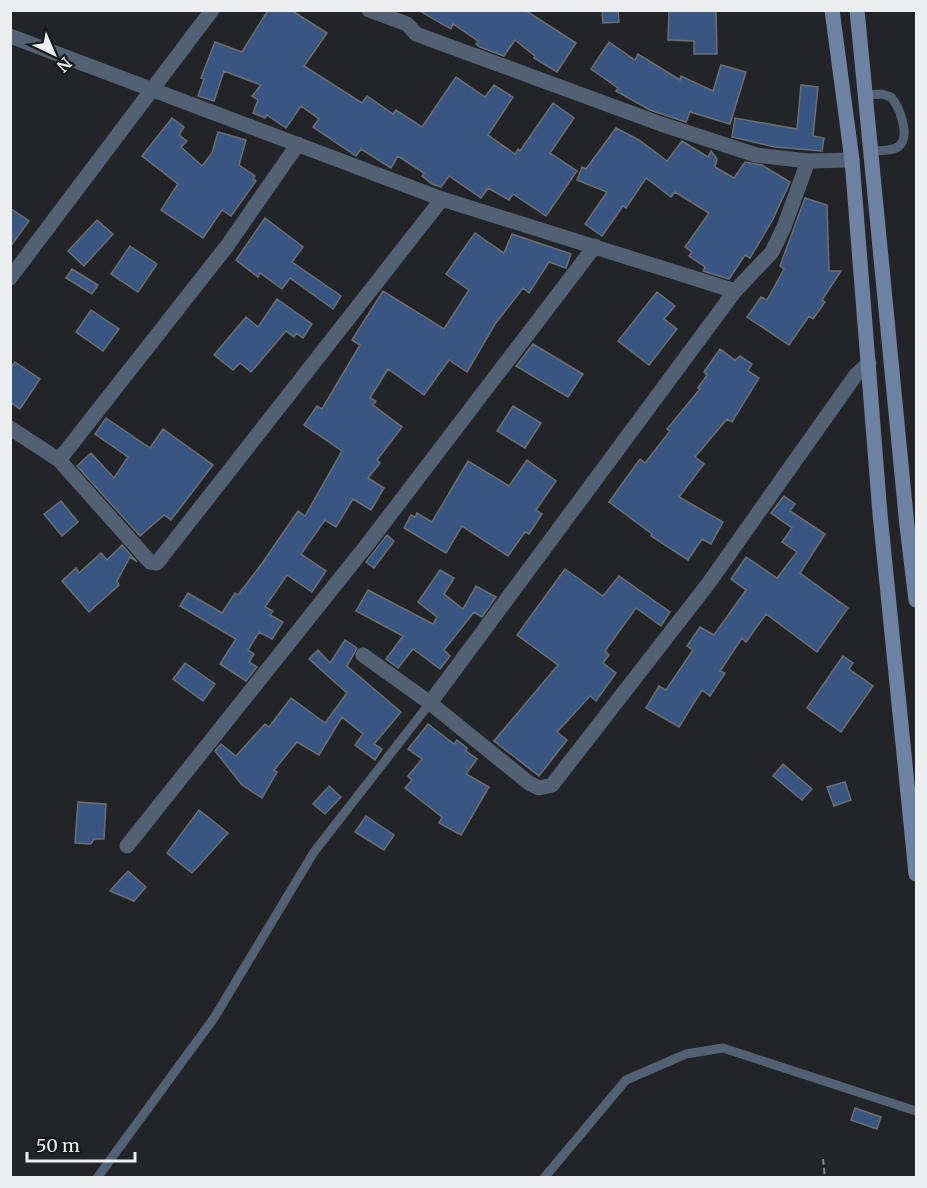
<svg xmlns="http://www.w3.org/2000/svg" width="927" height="1188" viewBox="0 0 927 1188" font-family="Merriweather,serif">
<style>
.building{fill:#395682;stroke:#6d6f72;stroke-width:1.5}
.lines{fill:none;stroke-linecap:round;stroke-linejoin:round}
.path{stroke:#868789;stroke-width:2;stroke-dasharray:6 3;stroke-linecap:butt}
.service{stroke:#536175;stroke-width:9}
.minor{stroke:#536175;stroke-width:15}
.secondary{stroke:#6e83a3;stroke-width:15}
</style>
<rect width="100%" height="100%" fill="#232427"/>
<path class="building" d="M268,10H291L327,33L304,66L362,103L367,96L393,114L396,110L422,127L456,77L485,97L494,85L513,97L488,135L515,154L518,149L520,151L553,103L574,118L550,153L577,171L546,216L513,194L509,200L488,188L481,198L449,176L441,187L432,184L422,176L424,173L398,156L391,168L361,149L356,156L313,127L319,119L301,106L286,128L267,115L265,118L253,113L258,100L252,96L261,85L224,71L214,101L198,96L204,79L201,78L215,42L242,52Z
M418,10H525L576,43L557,72L534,58L535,56L515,40L504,56L480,47L476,44L478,41L453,24L451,29Z
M602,10H618L619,22L603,23Z
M669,10H716L717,54H694V41L668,40Z
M609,42L635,60L638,54L680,80L681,76L713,91L721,65L746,72L730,124L690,112L686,122L650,110L616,91L618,88L591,69Z
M801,85L818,87L813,136L824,138L822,151L775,147L732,137L735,118L797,129Z
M172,118L184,127L179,135L187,141L181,147L202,166L212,153L218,132L246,140L239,165L255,176L253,179L256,181L231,216L222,210L203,238L161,210L178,184L142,156Z
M616,128L639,140L667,161L682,141L708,157L711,151L717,159L715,167L734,178L745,162L762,165L790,182L773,219L750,258L745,255L729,279L703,271L705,267L689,256L692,252L685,247L709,213L675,192L671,197L646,178L626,208L623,206L602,236L585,224L607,192L577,180L582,167L586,169Z
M805,198L827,205L829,271H841L822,300L825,302L813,319L809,316L789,345L747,317L761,297L767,300L784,269L780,266Z
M10,208L29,221L10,247Z
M265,218L303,247L292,262L341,296L333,309L290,278L282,289L260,273L258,277L236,260Z
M97,220L113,234L84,266L68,251Z
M475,233L504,253L512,234L571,254L566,268L549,262L529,293L523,288L495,324L467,372L449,360L424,395L388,369L370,398L376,401L373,405L402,427L377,460L380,463L368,478L384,488L371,510L353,499L336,527L325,520L301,554L326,571L312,592L287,575L265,607L273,611L270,615L283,622L272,639L259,632L248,650L254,654L249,662L257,667L246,681L220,664L236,639L180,606L188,593L222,613L235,593L238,595L263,562L298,511L305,516L342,451L304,425L317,406L322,409L360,345L352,340L383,291L444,329L469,290L446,274Z
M130,246L157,264L138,292L111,274Z
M72,269L98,285L92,294L66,278Z
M657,292L675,306L664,319L677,329L649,365L618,341Z
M277,299L312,324L303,338L296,333L294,337L286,331L251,372L240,363L233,370L214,355L246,317L258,327Z
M91,310L119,329L103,351L76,332Z
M533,344L583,374L568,397L516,366Z
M720,349L735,360L740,356L752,364L748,371L759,378L732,422L727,419L695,457L704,464L679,497L723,522L711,544L702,539L688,560L651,536L652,534L609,502L640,459L645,463L670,431L667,429L700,389L698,388L707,375L704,372Z
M15,362L40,379L20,409L10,402V369Z
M513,406L541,423L525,448L497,431Z
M106,418L150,448L163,429L213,465L171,520L164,515L140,536L77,466L91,453L114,478L128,457L95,434Z
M527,460L556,481L536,510L542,514L529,534L525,532L508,556L462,526L446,553L404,528L411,515L415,517L417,513L432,522L468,461L509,486Z
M784,496L795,504L790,511L825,534L800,573L848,608L817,652L766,614L746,642L742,638L720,671L725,673L710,696L702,690L679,727L646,708L659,686L666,690L693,650L687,646L700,627L714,635L746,590L731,579L746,557L777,578L797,552L782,542L792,528L771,513Z
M61,501L78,522L62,536L44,514Z
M387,535L394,541L374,568L366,562Z
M122,545L137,562L130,557L117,581L119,585L89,612L62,581L76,568L79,573L101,553L107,560Z
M565,569L603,596L619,576L670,612L661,626L636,608L605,651L609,655L603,663L616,673L596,701L590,696L557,732L567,740L539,776L494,741L558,665L517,635Z
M440,570L454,578L444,594L463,609L476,586L496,597L482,617L474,612L444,650L450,656L440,669L413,649L398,668L386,659L403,636L356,611L368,590L433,624L437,617L418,602Z
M345,640L357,648L347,666L401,712L374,744L382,749L375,760L355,745L363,734L342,717L319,755L297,742L274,770L277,772L262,798L242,785L215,751L221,744L236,756L265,724L269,727L291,698L325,723L347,693L309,659L318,650L330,663Z
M843,656L853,663L849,669L873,686L841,732L807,708Z
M185,663L215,684L203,701L173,679Z
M428,724L454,744L457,740L467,748L466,751L477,759L466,774L489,787L461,835L439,823L442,817L405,788L412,780L408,776L422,759L408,749Z
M783,764L812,789L802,800L773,776Z
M845,782L851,800L834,806L827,787Z
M329,786L341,797L325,814L313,804Z
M78,802L106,804L104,839H94L91,844L75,843Z
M199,810L228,833L192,873L167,853Z
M366,816L394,835L384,850L355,832Z
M128,871L146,887L134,901L110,891Z
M855,1108L881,1117L877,1129L851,1120Z"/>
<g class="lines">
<path class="path" d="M823,1159L825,1178"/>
<path class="service" d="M866,95L882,94L891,97C899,106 911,136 899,146C892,152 880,150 871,151
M97,1178L214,1018L314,852L430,703
M544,1178L626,1080L686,1054L723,1048L916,1111"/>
<path class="minor" d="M369,10L407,24L416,34L661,124L756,155L808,161L852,160
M10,36L442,199L735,291
M10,278L212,10
M10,428L59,460L150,562L157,563L442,199
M59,460L227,246L298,144
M363,655L430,703L529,783L539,788L552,785L708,584L855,376L869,363
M430,703L735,291L772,252L784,227L808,161
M127,846L370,541L595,246"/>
<path class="secondary" d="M832,10L852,160L880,514L916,874
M857,10L907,526L916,600"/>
</g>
<rect width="927" height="1188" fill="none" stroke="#ecedee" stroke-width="24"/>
<g transform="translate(54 54) rotate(136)" stroke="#191b1d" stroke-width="4.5" paint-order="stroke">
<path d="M0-4.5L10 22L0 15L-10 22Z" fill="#ecedee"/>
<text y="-9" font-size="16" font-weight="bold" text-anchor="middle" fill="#ecedee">N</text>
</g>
<path d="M27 1152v9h108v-9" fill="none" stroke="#ecedee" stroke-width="3"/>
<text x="36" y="1152" font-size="18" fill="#ecedee" stroke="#191b1d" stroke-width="4.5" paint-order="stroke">50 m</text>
</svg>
